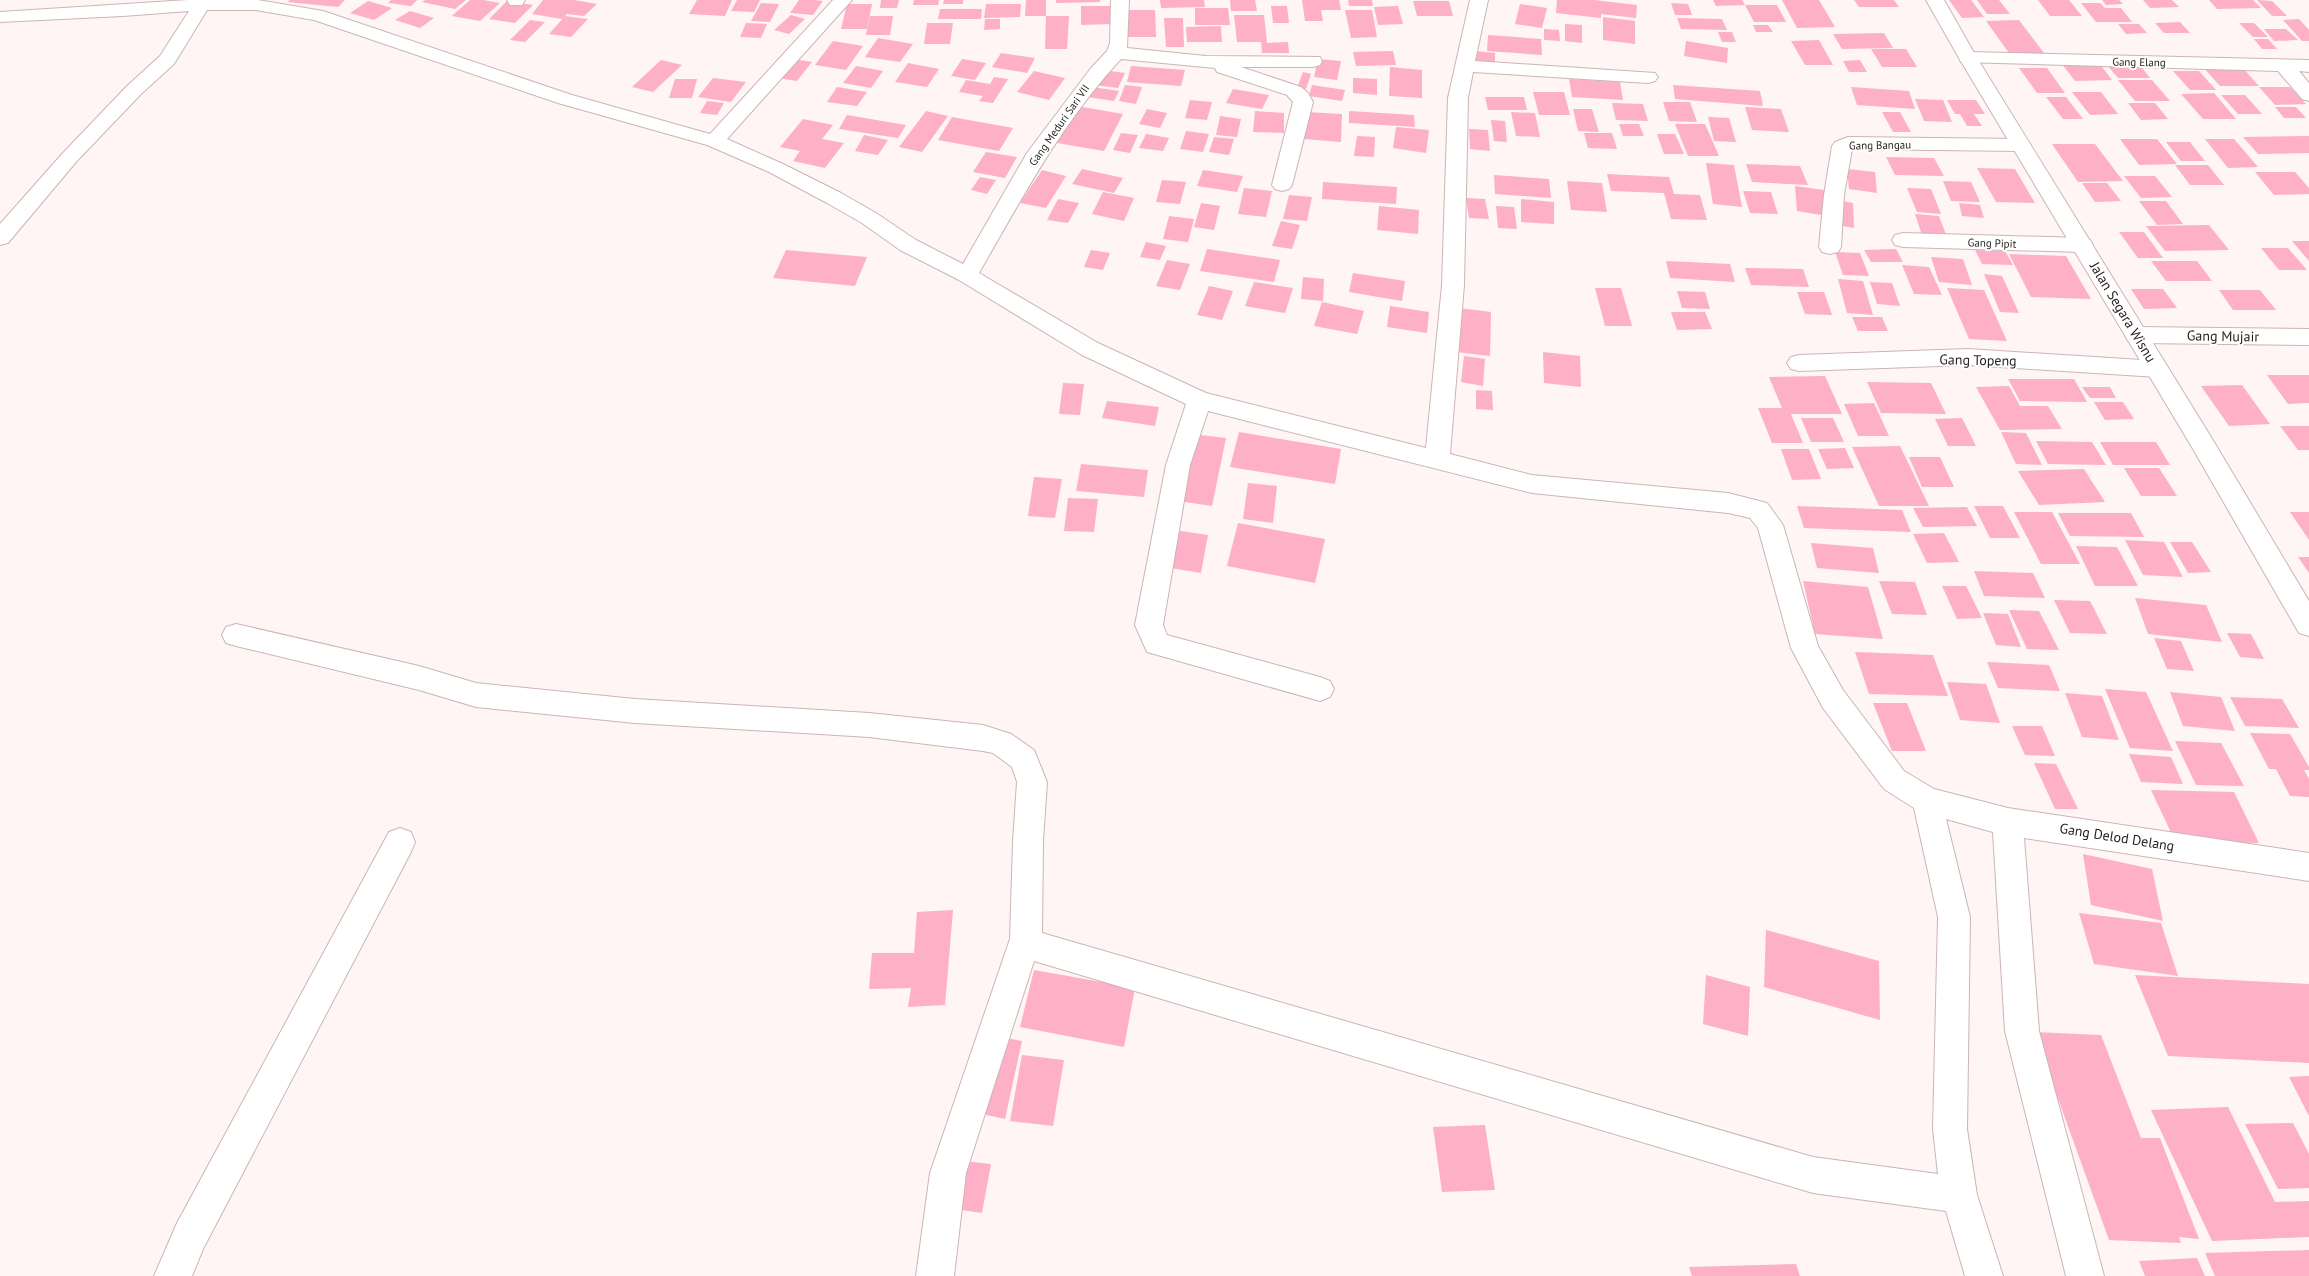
<svg xmlns="http://www.w3.org/2000/svg" width="2309" height="1276" viewBox="0 0 2309 1276" font-family="'PT Sans',sans-serif">
<style>
.building{fill:#fdb0c7}
.lines{fill:none;stroke-linecap:round;stroke-linejoin:round}
.minor-casing{stroke:#ccb5b3;stroke-width:2}
.tertiary-casing{stroke:#ccb5b3;stroke-width:2}
.minor{fill:#fff;fill-rule:evenodd}
.tertiary{fill:#fff;fill-rule:evenodd}
.labels{text-anchor:middle;dominant-baseline:central;stroke-width:4;stroke-linejoin:round;paint-order:stroke}
.far-street-label{font-size:11px;fill:#251c1c;stroke:#fff}
.street-label{font-size:14px;fill:#251c1c;stroke:#fff}
</style>
<rect width="100%" height="100%" fill="#fef5f4"/>
<path class="building" d="M290,0H345L338,7L287,2Z
M391,0H417L411,6L388,3Z
M425,0H466L455,9L422,2Z
M470,0H483L500,3L480,21L452,16Z
M543,0H574L597,4L584,16L567,14L562,19L532,14Z
M697,0H732L725,16L689,14Z
M737,0H760L754,12L731,11Z
M799,0H814L823,1L813,15L790,13Z
M881,0H899L897,8H880Z
M914,0H939L938,5H913Z
M944,0H963V4H943Z
M1026,0H1046V16H1025Z
M1056,0H1100V2L1056,3Z
M1160,0H1204L1205,7L1161,8Z
M1230,0H1255L1257,11H1231Z
M1302,0H1339L1341,10H1321L1323,21H1305Z
M1348,0H1372L1373,6H1349Z
M1557,0H1594L1637,5L1636,18L1601,14V18L1556,13Z
M1713,0H1742L1745,5L1716,6Z
M1782,0H1819L1835,27L1797,28Z
M1854,0H1894L1899,7H1859Z
M1949,0H1971L1984,17L1962,18Z
M1977,0H1999L2010,14H1987Z
M2038,0H2069L2082,16H2050Z
M2102,0H2119L2123,4L2106,5Z
M2143,0H2172L2179,7L2150,8Z
M2209,0H2253L2261,8L2217,9Z
M2257,0L2272,1L2287,16H2272Z
M368,1L392,8L374,20L350,13Z
M507,1L533,5L515,23L489,19Z
M1413,1H1449L1453,16H1417Z
M761,3L779,4L770,22L751,21Z
M1671,3L1688,4L1692,15H1675Z
M2081,3H2100L2105,8H2121L2132,22H2096Z
M847,4H872L867,29H841Z
M986,4H1021L1020,17L984,18Z
M1520,4L1547,8L1542,28L1515,24Z
M1745,5H1777L1786,22H1754Z
M1081,6H1111V24L1081,25Z
M1271,6H1287L1289,23H1273Z
M1398,6L1403,24L1378,25L1374,7Z
M1195,8H1228L1230,25H1195Z
M940,9H982L981,19H938Z
M1128,10H1155L1156,37H1128Z
M1345,10H1372L1377,37L1351,38Z
M410,11L434,18L420,28L395,20Z
M791,15L805,19L789,34L774,30Z
M1234,15H1264L1267,43L1288,42L1289,53H1262L1261,42H1237Z
M565,16L588,19L571,37L549,34Z
M870,16H893L890,35H866Z
M1046,16H1069L1067,49H1045Z
M1603,17L1635,21V44L1603,40Z
M1164,18H1183L1184,47H1166Z
M1677,18L1722,19L1727,30L1681,29Z
M985,19H1000V29L984,30Z
M2299,19L2309,30V41H2302L2283,20Z
M530,20L545,22L525,42L510,40Z
M2019,20L2044,53H2009L1986,21Z
M2180,22L2190,33H2164L2155,23Z
M746,23L767,24L761,38L740,37Z
M927,23H953L950,44H924Z
M2239,23H2254L2268,37H2253Z
M1565,24L1582,25V43L1565,41Z
M2118,24H2139L2147,33L2126,34Z
M1753,25H1768L1773,32H1756Z
M1221,26L1222,42H1187L1186,27Z
M1544,29L1559,30L1560,41L1544,40Z
M2264,29H2286L2298,40L2274,41Z
M1718,32H1732L1736,42H1722Z
M1884,33L1893,48L1842,49L1833,34Z
M1488,35L1541,39L1542,55L1487,51Z
M878,38L913,44L900,62L865,57Z
M2254,39H2268L2277,49H2262Z
M1819,40L1833,65H1805L1791,41Z
M833,41L863,46L846,70L815,65Z
M1686,41L1728,48L1727,63L1684,56Z
M1871,49H1906L1917,67H1882Z
M1393,51L1396,65L1356,66L1353,52Z
M1476,51L1495,53V63L1475,62Z
M1001,53L1035,58L1027,73L992,67Z
M793,59L812,62L797,81L778,78Z
M962,59L986,63L975,80L951,76Z
M1318,59L1341,61L1337,80L1314,77Z
M661,60L682,65L653,92L632,87Z
M1860,60L1867,72H1849L1843,61Z
M908,63L939,69L927,87L895,82Z
M2062,64H2100L2112,80L2075,81Z
M2106,64H2139L2150,78H2118Z
M856,66L883,71L871,88L843,83Z
M1131,66L1185,70L1181,86L1127,82Z
M2241,66L2259,86H2220L2203,67Z
M1390,67L1422,70V98L1389,96Z
M2019,68H2047L2065,93H2037Z
M1102,70L1125,73L1118,88L1094,85Z
M1034,71L1065,78L1049,100L1017,92Z
M2173,71H2199L2216,90H2190Z
M1303,72L1311,74L1306,89L1297,88Z
M994,77L1008,79L993,103L979,101L983,96L959,92L966,80L990,84Z
M713,78L746,82L731,102L698,97Z
M1353,78L1377,79V95L1353,93Z
M675,79H697L692,98H669Z
M1569,79L1620,82L1623,100L1572,97Z
M2118,80H2152L2170,101H2135Z
M1125,85L1142,87L1136,104L1119,101Z
M1312,85L1345,90L1342,101L1309,96Z
M1673,85L1760,91L1763,106L1675,99Z
M837,87L867,92L857,106L827,102Z
M1092,87L1119,91L1114,101L1087,97Z
M1851,87L1909,91L1915,109L1857,105Z
M2259,87H2290L2306,104L2275,105Z
M1233,89L1269,95L1262,109L1226,103Z
M1533,92H1564L1570,115H1539Z
M2072,92H2101L2118,114L2090,115Z
M2214,93L2236,119H2203L2181,94Z
M2221,95H2245L2262,114H2238Z
M1485,97H1524L1527,110H1488Z
M2046,97H2066L2083,119H2063Z
M1915,99L1943,100L1952,122L1924,121Z
M1190,100L1212,102L1207,120L1185,118Z
M1947,100H1976L1985,114H1974L1982,126H1967L1960,114H1955Z
M707,101L724,103L717,115L700,113Z
M1663,102H1690L1697,122L1669,121Z
M1612,103L1643,104L1648,121L1616,120Z
M2128,103H2155L2168,119L2141,120Z
M1077,106L1123,114L1104,151L1057,143Z
M1745,107L1781,109L1789,132L1752,130Z
M2275,107H2296L2306,118H2284Z
M1147,109L1167,113L1160,128L1139,124Z
M1573,109H1592L1599,132L1578,131Z
M926,111L948,116L922,152L899,147Z
M1255,111L1284,113V133L1253,132Z
M1349,111L1414,115L1415,127L1349,123Z
M1306,112L1342,114L1341,142L1304,139Z
M1511,112L1535,113L1540,137L1516,136Z
M1882,112H1900L1911,132H1893Z
M847,115L906,125L898,138L839,129Z
M1220,116L1241,119L1237,137L1216,135Z
M952,117L1013,128L999,151L938,140Z
M1708,117L1729,118L1736,142L1714,141Z
M803,119L833,125L822,139L844,143L825,168L793,161L800,151L780,147Z
M1491,120L1505,121L1507,142L1494,141Z
M1619,124H1639L1644,136H1623Z
M1675,124H1705L1719,156H1688Z
M1396,127L1429,130L1426,153L1393,148Z
M1469,129L1488,130L1490,151L1470,149Z
M1186,131L1209,134L1203,152L1180,149Z
M1121,133L1138,135L1130,153L1113,150Z
M1584,133H1612L1617,149L1588,148Z
M1146,134L1169,138L1163,151L1139,148Z
M1657,134H1675L1684,154H1664Z
M864,135L888,140L878,155L855,151Z
M1357,136L1375,137L1374,157L1354,156Z
M2309,136V153L2258,154L2243,137Z
M1214,137L1234,139L1229,155L1209,152Z
M2120,139H2157L2177,164L2139,165Z
M2205,139H2234L2258,167L2228,168Z
M2166,142H2190L2205,161H2181Z
M2052,144H2095L2123,181L2078,182Z
M986,152L1017,157L1005,178L973,172Z
M1886,157L1934,158L1944,176L1895,175Z
M1706,163L1734,165L1742,207L1713,204Z
M1746,164L1800,166L1808,185L1752,182Z
M2175,165H2208L2224,185H2190Z
M1977,168L2015,169L2035,203L1996,202Z
M1082,169L1123,178L1114,193L1072,184Z
M1847,169L1875,172L1877,193L1849,189Z
M1042,170L1066,176L1046,208L1020,203Z
M1203,170L1243,176L1237,192L1197,186Z
M2255,172H2295L2309,188V194L2274,195Z
M1607,174L1669,177L1674,194L1700,195L1707,220L1671,219L1664,193L1611,191Z
M1494,175L1549,179L1551,198L1495,194Z
M2124,176H2155L2172,197L2141,198Z
M980,177L996,180L987,194L971,190Z
M1162,180L1186,182L1180,204L1156,202Z
M1567,181L1602,183L1607,212L1571,210Z
M1943,181L1971,182L1980,202L1951,201Z
M1323,182L1397,187L1396,204L1322,199Z
M2082,183H2107L2121,201L2095,202Z
M1795,186L1824,190L1827,216L1797,211Z
M1244,188L1272,191L1266,217L1238,214Z
M1907,188L1931,189L1941,214L1917,212Z
M1743,191L1771,192L1778,214L1750,213Z
M1103,192L1134,198L1124,221L1092,214Z
M1289,195L1312,197L1307,221L1283,219Z
M1466,198L1485,199L1489,219L1469,218Z
M1058,199L1079,203L1068,223L1047,220Z
M1521,199L1554,202V224L1521,222Z
M1836,200L1853,203L1854,228L1837,225Z
M2139,201H2166L2183,224L2157,225Z
M1201,203L1220,206L1214,230L1194,227Z
M1959,203L1980,205L1984,218L1962,216Z
M1379,206L1419,210L1418,234L1377,230Z
M1496,206L1514,207L1517,229L1498,228Z
M1915,214L1939,216L1947,237L1922,235Z
M1169,216L1194,219L1188,242L1163,239Z
M1281,221L1300,225L1292,249L1272,246Z
M2209,225L2229,250L2165,251L2146,226Z
M2119,232H2144L2163,258H2138Z
M2292,241H2309V261Z
M1146,242L1166,246L1160,260L1140,257Z
M2261,248H2288L2307,270H2279Z
M1207,249L1280,260L1274,282L1200,271Z
M1896,249L1903,262H1871L1864,250Z
M786,250L867,257L855,286L773,278Z
M1091,250L1110,253L1103,270L1084,267Z
M1975,250L2005,251L2013,265L1982,264Z
M1835,252L1860,253L1869,276L1843,275Z
M2009,254L2066,256L2091,299L2031,297Z
M1931,257L1963,259L1972,285L1939,282Z
M1167,260L1190,264L1180,290L1156,286Z
M1666,261L1730,264L1735,282L1670,278Z
M2151,261H2197L2212,281H2166Z
M1902,265L1929,267L1942,295L1914,294Z
M1745,268L1803,269L1809,287L1751,285Z
M1353,273L1405,281L1402,301L1349,292Z
M1984,274L2002,276L2019,313L2000,312Z
M1303,277L1324,279L1323,301L1301,299Z
M1838,279L1863,281L1873,315L1847,313Z
M1254,282L1293,288L1285,313L1245,306Z
M1870,282L1892,283L1900,306L1877,304Z
M1209,286L1233,291L1222,320L1197,315Z
M1595,288H1621L1632,326H1605Z
M1947,288L1984,290L2007,341L1969,339Z
M2131,289H2163L2177,308L2144,309Z
M2219,290H2260L2276,310H2233Z
M1677,291L1705,292L1710,309L1682,308Z
M1797,292H1824L1832,315L1805,314Z
M1322,302L1364,311L1357,334L1314,326Z
M1390,306L1429,312L1427,333L1387,327Z
M1459,308L1491,312L1490,356L1456,352Z
M1671,312H1705L1712,329L1677,330Z
M1852,317H1882L1888,331H1858Z
M1543,352L1580,356L1581,387L1544,383Z
M1464,356L1485,359L1483,386L1461,382Z
M2267,375H2309V403L2288,404Z
M1825,376L1842,414H1791L1803,443H1772L1758,408H1782L1769,377Z
M2008,379H2074L2087,402L2020,401Z
M1867,382L1931,383L1946,414L1881,413Z
M1063,383L1084,384L1080,415L1059,414Z
M2242,385L2270,424L2229,426L2201,386Z
M2009,386L2020,406H2048L2062,429L2000,430L1976,387Z
M2082,387H2110L2116,398H2090Z
M1476,390L1492,391L1493,410L1476,409Z
M1107,401L1159,407L1155,426L1102,418Z
M2094,402H2123L2134,419L2105,420Z
M1874,403L1889,436H1858L1844,404Z
M1801,418H1833L1844,442H1811Z
M1962,418L1976,446H1948L1935,419Z
M2280,426H2309V450H2298Z
M1239,432L1341,449L1335,484L1230,467Z
M2001,432L2026,433L2042,465L2016,464Z
M1192,434L1226,438L1212,506L1178,501Z
M2036,441L2092,442L2106,465L2048,464Z
M2100,442H2156L2170,465H2113Z
M1900,446L1929,506H1879L1852,447Z
M1845,448L1854,468L1827,469L1818,449Z
M1781,449H1809L1821,479L1792,480Z
M1909,457H1940L1954,487H1922Z
M1081,464L1148,470L1144,497L1076,491Z
M2124,468H2159L2177,496H2141Z
M2084,469L2105,502L2039,505L2018,471Z
M1034,477L1062,479L1055,518L1028,516Z
M1248,483L1277,486L1273,523L1243,519Z
M1068,498L1098,499L1094,532L1064,531Z
M1797,506L1902,510L1911,532L1804,528Z
M1974,506H2003L2020,538H1990Z
M1967,507L1977,526L1923,527L1913,508Z
M2014,512H2052L2080,564H2041Z
M2290,512H2309V540Z
M2058,513H2131L2144,537L2070,536Z
M1238,523L1325,539L1315,583L1227,566Z
M1174,530L1208,535L1201,573L1165,567Z
M1944,533L1959,562L1927,563L1913,534Z
M2125,540L2164,542L2183,577L2143,575Z
M2170,542H2192L2211,572L2188,573Z
M1811,543L1873,548L1879,573L1817,568Z
M2076,546L2117,547L2138,586H2095Z
M2298,557H2309V573Z
M1974,571L2033,573L2045,598L1984,596Z
M1803,581L1868,587L1883,639L1815,634Z
M1879,581L1915,582L1927,615L1892,614Z
M1942,586H1966L1982,618L1957,619Z
M2135,598L2206,605L2222,642L2148,634Z
M2054,600L2090,601L2107,634L2070,633Z
M2009,610L2039,611L2059,650L2027,649Z
M1983,613L2008,614L2021,647L1996,645Z
M2227,633L2251,634L2264,659L2240,657Z
M2154,638L2181,641L2194,671L2167,669Z
M1855,652L1933,655L1948,696L1869,694Z
M1987,662L2049,665L2060,691L1998,688Z
M1947,682L1986,684L2000,723L1960,720Z
M2105,689L2146,692L2173,751L2130,748Z
M2170,692L2221,697L2235,731L2183,726Z
M2065,693L2102,696L2119,740L2082,737Z
M2230,697L2282,699L2299,728L2245,726Z
M1873,703H1907L1926,751H1892Z
M2012,726H2042L2055,756L2025,755Z
M2250,733L2290,734L2309,767V770H2304L2309,779V797L2290,796L2276,769H2269Z
M2175,741L2221,743L2244,786L2196,785Z
M2129,754L2171,757L2183,784L2141,782Z
M2034,763L2056,764L2078,809H2055Z
M2151,790L2234,792L2259,843L2175,841Z
M2083,854L2152,869L2163,921L2091,905Z
M953,910L945,1005L908,1007L911,988L869,989L872,953H914L917,912Z
M2079,913L2161,923L2178,976L2094,964Z
M1766,930L1879,961L1880,1020L1764,987Z
M1034,970L1135,988L1124,1047L1020,1027Z
M1706,975L1750,987L1748,1036L1703,1024Z
M2135,975L2309,984V1063L2168,1056Z
M2034,1032L2101,1035L2141,1138H2160L2199,1239L2179,1237L2181,1243L2109,1240Z
M995,1036L1022,1041L1005,1119L977,1113Z
M1022,1055L1064,1060L1053,1126L1010,1121Z
M2309,1076V1116L2289,1077Z
M2228,1107L2275,1202L2309,1201V1237L2212,1241L2151,1110Z
M2293,1123L2309,1154V1188L2278,1189L2245,1124Z
M1485,1125L1495,1190L1442,1192L1433,1127Z
M963,1161L991,1164L982,1213L955,1209Z
M2309,1250V1276H2215L2205,1253Z
M2197,1258L2205,1276H2145L2139,1261Z
M1796,1264L1800,1276H1692L1689,1267Z"/>
<g class="lines">
<g class="minor-casing">
<path id="minor" d="M188,0H258L323,11L572,95L710,134L833,0H852L727,139L783,164L841,193L876,213L916,240L963,264L1027,153L1091,68L1107,51L1110,43L1111,0H1129L1127,48L1206,56L1320,57L1322,61L1320,65L1313,67H1241L1301,87L1308,93L1313,102L1292,185L1289,189L1282,191L1275,189L1272,185L1293,102L1287,95L1217,72L1215,68L1121,59C1062,122 1022,198 979,273L1098,343L1206,393L1426,448L1442,285L1448,98L1470,0H1488L1475,61L1655,73L1658,77L1655,81L1648,83L1473,72L1468,98L1464,285L1450,454L1532,475L1728,493L1767,503L1783,525L1818,646L1843,690L1904,771L1934,789L2008,808L2309,853V881L2024,838L2039,1031L2104,1276H2066L2005,1031L1993,832L1946,819L1970,917L1967,1129L1977,1195L2003,1276H1965L1946,1211L1813,1193L1034,961L966,1173L954,1276H916L930,1173L1010,939L1013,841L1017,782L1012,767L993,753L983,751L869,737L635,723L476,707L419,690L236,646L226,643L222,635L226,627L236,624L419,666L476,683L635,699L869,713L983,725L1011,734L1034,750L1047,782L1043,841L1042,933L1813,1157L1938,1174L1933,1129L1938,917L1914,808L1884,789L1823,708L1791,648L1758,528L1750,518L1728,513L1532,493L1208,411L1190,465L1163,625L1167,635L1320,677L1330,681L1334,689L1330,697L1320,701L1147,652L1135,625L1166,465L1186,404L1082,355L959,280L900,250L862,223L827,203L769,172L707,145L558,103L314,20L256,10H207L174,64L141,94L76,162L8,243L0,245V224L62,154L127,86L160,56L189,11L123,16L0,22V12Z
M507,0H525L522,5H510Z
M1968,52L2309,60V72L2299,71L2309,83V101L2302,99L2278,71L1961,62L1959,58L1961,54Z
M1848,137L2021,139L2028,141L2031,145L2028,149L2021,151L1852,149L1844,195L1841,247L1838,252L1830,254L1822,252L1819,247L1824,195L1832,146L1835,142Z
M1903,233L2082,238L2090,240L2093,245L2090,250L2082,252L1903,247L1895,245L1892,240L1895,235Z
M2136,327L2309,329V345L2136,343L2128,341L2125,335L2128,329Z
M1968,349L2157,361L2165,363L2169,369L2165,375L2157,377L1968,365L1799,371L1791,369L1787,363L1791,357L1799,355Z
M400,828L411,832L415,842L411,852L203,1249L192,1276H154L177,1223L389,832Z"/>
</g>
<g class="tertiary-casing">
<path id="tertiary" d="M1926,0H1944L1977,58L2211,437L2309,601V636L2299,633L2193,449L1959,58Z"/>
</g>
<use href="#minor" class="minor"/>
<use href="#tertiary" class="tertiary"/>
</g>
<g class="labels">
<g class="far-street-label">
<text transform="translate(2139 62) rotate(1)">Gang Elang</text>
<text transform="translate(1059 125) rotate(-55)">Gang Meduri Sari VII</text>
<text transform="translate(1880 145) rotate(-1)">Gang Bangau</text>
<text transform="translate(1992 243) rotate(2)">Gang Pipit</text>
</g>
<g class="street-label">
<text transform="translate(2123 312) rotate(59)">Jalan Segara Wisnu</text>
<text transform="translate(2223 336) rotate(1)">Gang Mujair</text>
<text transform="translate(1978 360) rotate(1)">Gang Topeng</text>
<text transform="translate(2117 837) rotate(9)">Gang Delod Delang</text>
</g>
</g>
</svg>
